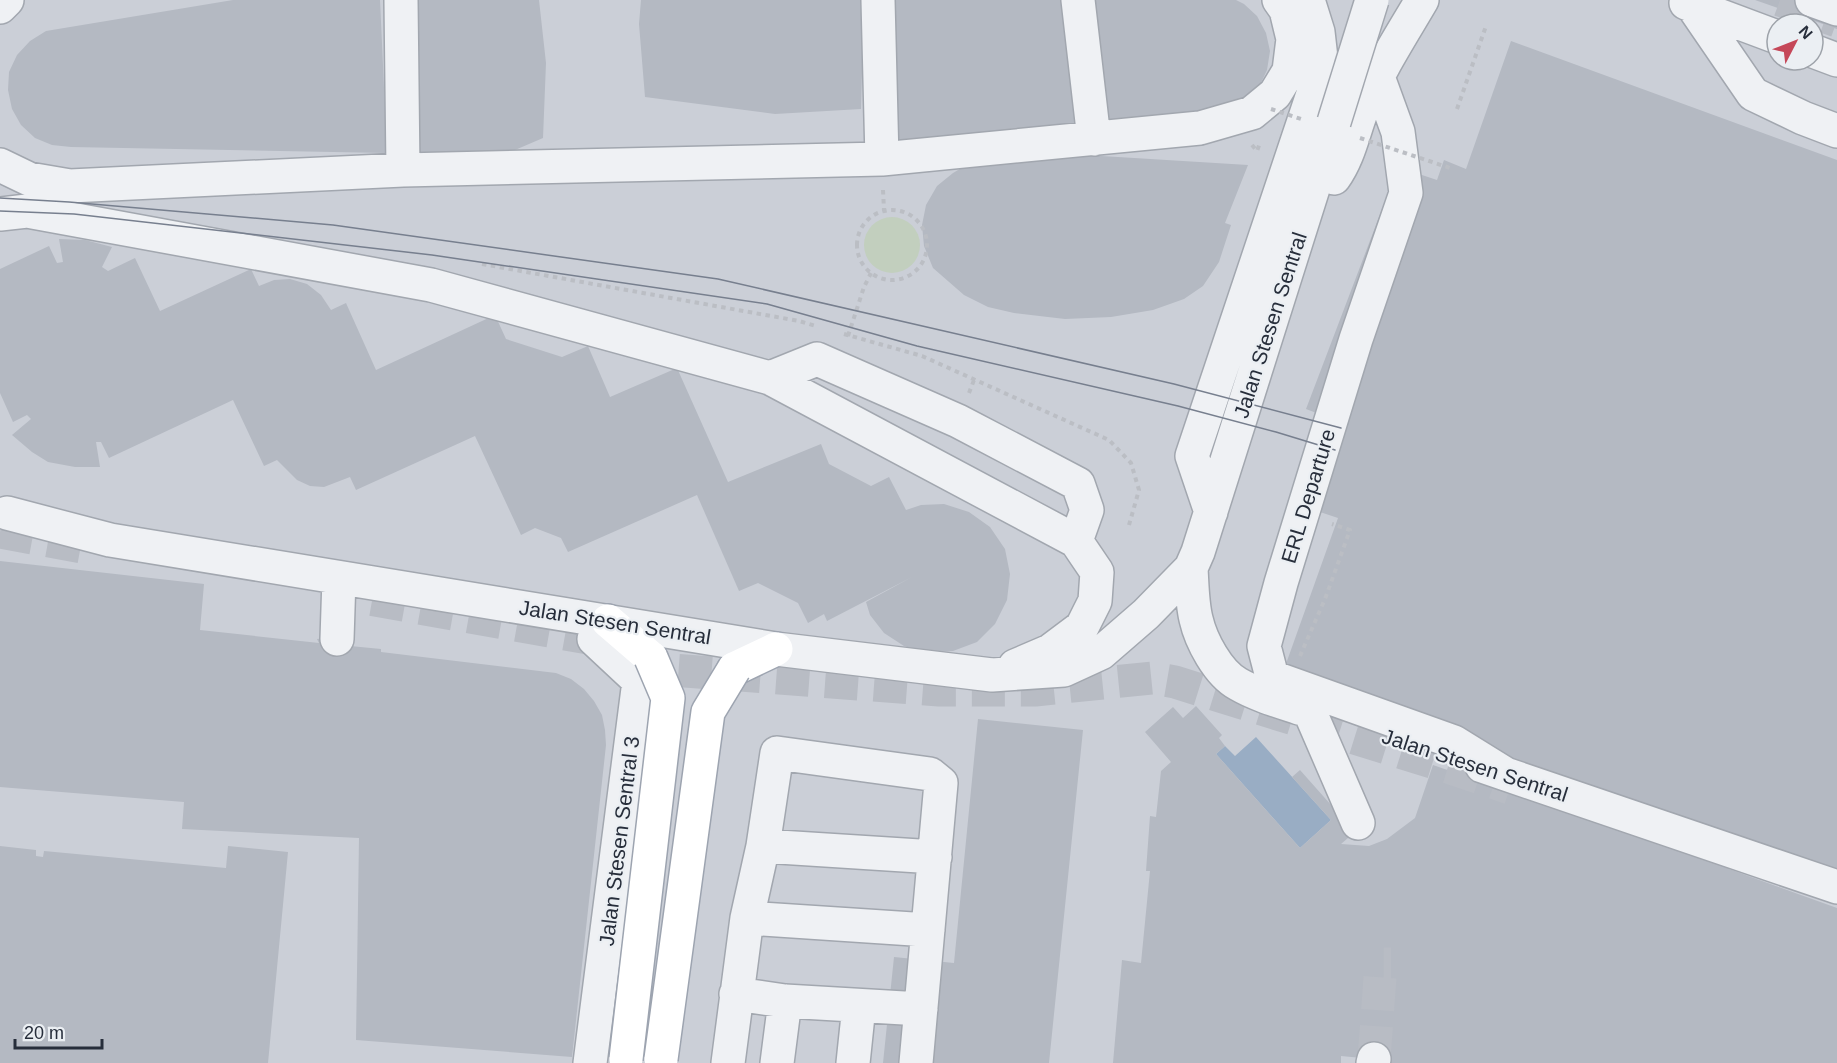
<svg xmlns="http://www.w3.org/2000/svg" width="1837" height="1063" viewBox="0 0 1837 1063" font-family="Helvetica,sans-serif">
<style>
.built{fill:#cbcfd7;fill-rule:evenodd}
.green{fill:#c2cfbe}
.water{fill:#99adc4}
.building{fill:#b4b9c2}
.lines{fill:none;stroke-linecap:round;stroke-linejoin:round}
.minor-tunnel{stroke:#b8bcc4;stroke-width:33;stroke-dasharray:33 16;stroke-linecap:butt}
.minor-casing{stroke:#a2a7af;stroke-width:36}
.major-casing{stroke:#9da4b0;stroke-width:36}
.path{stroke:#bbbec4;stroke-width:4;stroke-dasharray:4.5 4.5;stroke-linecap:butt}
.minor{stroke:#eff1f4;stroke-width:33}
.major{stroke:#fff;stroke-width:33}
.tram{stroke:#777f8e;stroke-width:1.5}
.minor-bridge-casing{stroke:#a2a7af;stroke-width:36;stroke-linecap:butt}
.major-bridge-casing{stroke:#9da4b0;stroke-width:36;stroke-linecap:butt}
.path-bridge{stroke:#bbbec4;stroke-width:4;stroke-dasharray:4.5 4.5;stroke-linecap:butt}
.minor-bridge{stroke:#eff1f4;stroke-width:33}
.major-bridge{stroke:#fff;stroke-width:33}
.labels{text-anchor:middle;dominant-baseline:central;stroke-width:4.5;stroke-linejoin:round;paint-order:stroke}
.street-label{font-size:21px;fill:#272e3b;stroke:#ebeff3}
</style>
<rect width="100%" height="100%" fill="#dce0e6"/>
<path class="built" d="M0,0H1837V1063H0ZM1777,24H1813V60H1777Z"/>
<path class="green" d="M864 245a28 28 0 1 1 56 0a28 28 0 1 1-56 0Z"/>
<path class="water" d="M1256,737L1331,820L1300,848L1216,754L1225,746L1235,756Z"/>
<path class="building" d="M233,0H380L387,153L71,147L52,145L35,138L21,125L12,109L8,90L9,72L17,55L30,41L46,31Z
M419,0H539L546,63L543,138L501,156L416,152L413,3Z
M641,0H860L863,35L861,109L775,114L645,97L639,24Z
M891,0H1236L1244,4L1257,16L1266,33L1270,51L1267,70L1259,87L1230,110L897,144Z
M1755,0H1837V29Z
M1511,41L1837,160V875L1740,840L1729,869L1837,908V1063H1383V1060L1341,1056V1063H1113L1122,960L1141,963L1150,871H1146L1150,816L1156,817L1161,771L1171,762L1145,732L1173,707L1183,718L1196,706L1222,735L1219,738L1225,746L1216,754L1300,848L1331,820L1292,777L1300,770L1355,832L1341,844L1369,846L1387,839L1415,818L1433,765L1657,843L1667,814L1282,675L1338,518L1317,511L1348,425L1306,409L1398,167L1437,180L1444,160L1466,169Z
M1069,154L1248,165L1225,223L1231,225L1219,262L1203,286L1184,299L1153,310L1111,317L1065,319L1014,313L988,307L964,295L933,268L924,246L922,225L926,205L937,186L953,173L970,163Z
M59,239L85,240L112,247L102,267L108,271L135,258L160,311L251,269L259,286L274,280L290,279L307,284L321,295L331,310L346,303L376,370L495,315L506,339L562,357L588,346L610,397L677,368L728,482L821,444L829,464L871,486L889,477L906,510L921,505L944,504L969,512L990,527L1005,549L1010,574L1007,600L995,624L977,642L953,651L927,653L904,646L884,633L870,615L866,602L912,577L827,621L824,614L808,623L798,603L758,583L739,591L697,495L568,552L561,538L535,528L521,535L475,436L356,490L350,477L324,487L310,486L297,480L277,460L264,466L233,400L109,458L101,442H96L100,467H75L48,462L32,452L12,435L31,419L27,415L13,422L0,393V269L49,246L57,263L63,262Z
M0,561L204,584L200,630L319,643L317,639L327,638L350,646L381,649V652L556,673L571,679L584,689L594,701L602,715L605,730L606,745L572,1057L356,1040L359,838L182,829L184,802L0,787Z
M978,719L1083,730L1049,1063H883L894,957L954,963Z
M0,846L36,850V856L43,857L44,851L226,868L228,846L288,852L268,1063H0Z"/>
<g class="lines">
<path class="minor-tunnel" d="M1780,0L1837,21
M0,532L93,549
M324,591L594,639
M645,702L647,696L672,670L939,690H1035L1152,678L1175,682L1454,769L1510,788
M1374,1059L1381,964H1391"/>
<g class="minor-casing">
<path id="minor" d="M401,0L403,170
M878,0L882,159
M1078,0L1094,139
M1812,0L1837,9
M1686,3L1777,37
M1692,5L1753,94L1803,118L1837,131
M0,7L7,0
M1813,51L1837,60
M1378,77L1398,132L1406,193L1356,339L1281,583L1264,646L1272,677L1454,742L1504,773
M0,165L29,179L70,186L403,170L882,159L1200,128L1252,113L1275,94L1289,71L1293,39L1286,10L1279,0
M1334,178C1349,157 1353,133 1362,110C1378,71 1401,36 1422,0
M0,214L27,211L431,285L770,378L1076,541L1097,572L1095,601L1082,627L1050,651L1015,666
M770,378L817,359L958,421L1078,484L1087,510L1076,541
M1211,512L1192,456L1322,67L1318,32L1308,0
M7,513L110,540L776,649L992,675L1064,670L1101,653L1146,614L1191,568L1198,552L1334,122
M1191,568C1192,584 1192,603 1196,619C1201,641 1218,673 1238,684C1257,695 1278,701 1299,708
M337,639L339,578
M1310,712L1358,823
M1482,766L1837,887
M763,846L935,857
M747,918L928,930
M736,994L785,1001L921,1009
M590,1063L639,681L594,639
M728,1063L747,918L763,846L777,753L930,774L941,783L916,1063
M777,1063L785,1001
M853,1063L859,1006
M1373,1063L1374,1059"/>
</g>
<g class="major-casing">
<path id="major" d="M608,621L651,658
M734,669L776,649"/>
</g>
<path class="path" d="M1457,109L1486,26
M1252,145L1257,151L1260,143
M883,190L884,210
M857 245a35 35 0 1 1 70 0a35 35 0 1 1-70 0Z
M482,264L799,321L816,326
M844,334L922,356L1109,440L1131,463L1139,490L1129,525
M848,336L864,287L871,273
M969,393L974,380
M1300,656L1325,599L1350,530L1332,524"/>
<use href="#minor" class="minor"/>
<use href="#major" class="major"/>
<path class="tram" d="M0,198L69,202L333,225L718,279L1174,384L1341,428
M0,211L74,214L432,255L767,304L917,346L1178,406L1276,432L1335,450"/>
<g class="minor-bridge-casing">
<path id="minor-bridge" d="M1334,122L1372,0"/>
</g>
<g class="major-bridge-casing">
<path id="major-bridge" d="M626,1059L668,698L651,658
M661,1059L708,712L734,669"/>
</g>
<path class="path-bridge" d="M1271,109L1304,120
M1360,138L1450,168"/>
<use href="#minor-bridge" class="minor-bridge"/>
<use href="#major-bridge" class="major-bridge"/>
</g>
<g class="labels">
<g class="street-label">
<text transform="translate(1270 325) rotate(-72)">Jalan Stesen Sentral</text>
<text transform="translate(1308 496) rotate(-73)">ERL Departure</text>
<text transform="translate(615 622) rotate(9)">Jalan Stesen Sentral</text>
<text transform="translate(1475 765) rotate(18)">Jalan Stesen Sentral</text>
<text transform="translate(619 841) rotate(-83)">Jalan Stesen Sentral 3</text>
</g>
</g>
<g transform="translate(1795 42) rotate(48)"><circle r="28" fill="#ebeff3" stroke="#9da2a9" stroke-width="1.5"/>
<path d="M0-4.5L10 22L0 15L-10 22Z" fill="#c54758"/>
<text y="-9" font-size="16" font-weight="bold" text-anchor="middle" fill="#272e3b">N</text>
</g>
<path d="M15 1039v9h87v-9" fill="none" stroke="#272e3b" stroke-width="3"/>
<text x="24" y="1039" font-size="18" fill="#272e3b" stroke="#ebeff3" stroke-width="4.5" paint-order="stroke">20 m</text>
</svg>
